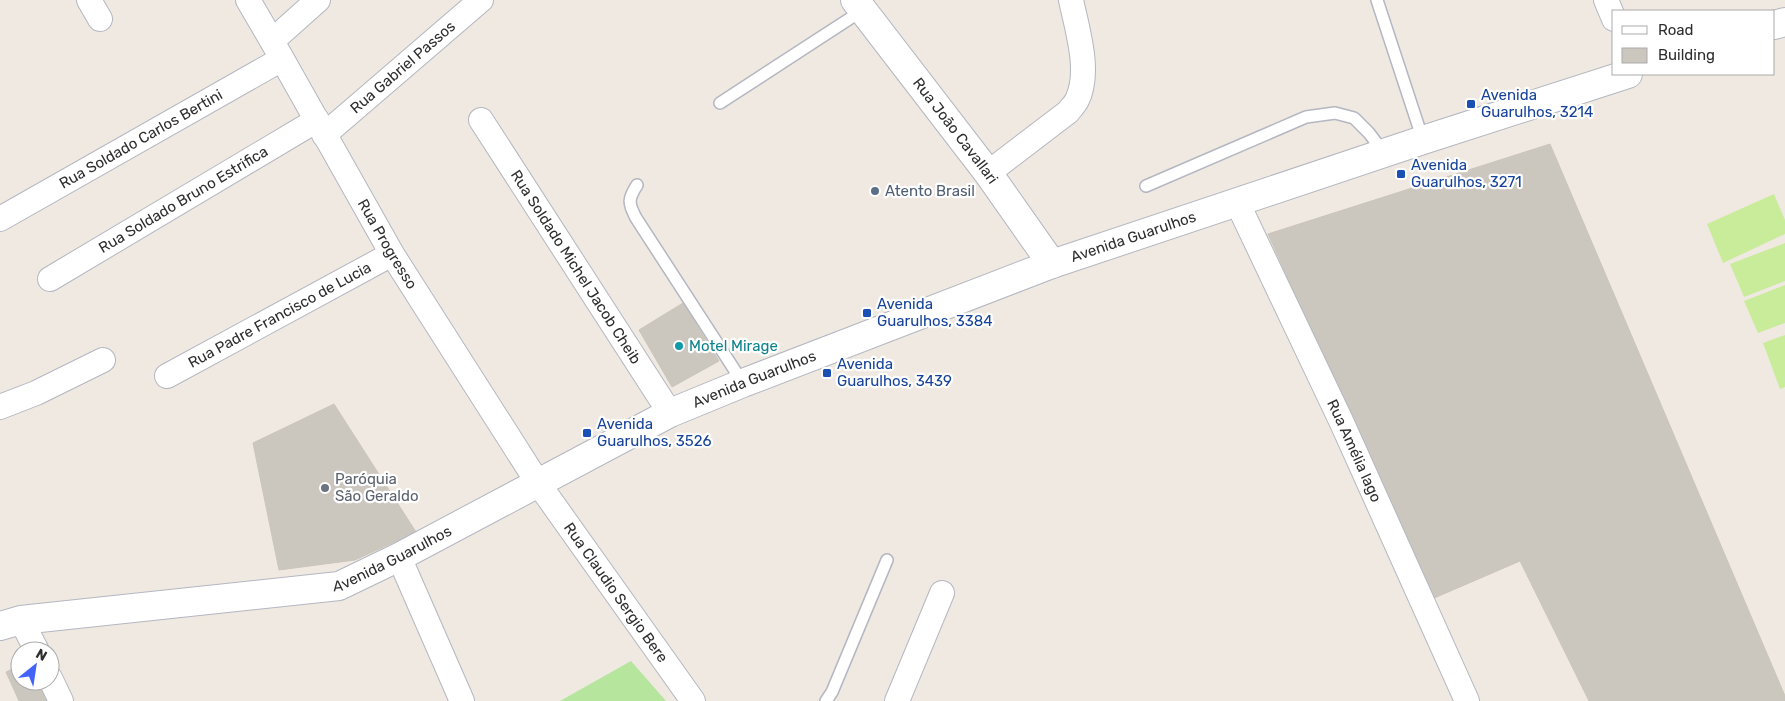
<svg xmlns="http://www.w3.org/2000/svg" width="1785" height="701" viewBox="0 0 1785 701" font-family="Rubik,sans-serif">
<style>
.green{fill:#b6e59e}
.pitch{fill:#c9ec9a}
.building{fill:#cbc7bf;stroke:#cbc5ba}
.lines{fill:none;stroke-linecap:round;stroke-linejoin:round}
.service-casing{stroke:#b4b7c1;stroke-width:14}
.minor-casing{stroke:#b4b7c1;stroke-width:26}
.tertiary-casing{stroke:#b4b7c1;stroke-width:30}
.secondary-casing{stroke:#b4b7c1;stroke-width:30}
.service{stroke:#fff;stroke-width:11}
.minor{stroke:#fff;stroke-width:24}
.tertiary{stroke:#fff;stroke-width:28}
.secondary{stroke:#fff;stroke-width:28}
.transit-dot{fill:#1a4fb4;stroke:#fff;stroke-width:2}
.service-dot{fill:#5c6f8a;stroke:#fff;stroke-width:2}
.culture-dot{fill:#0f9aa8;stroke:#fff;stroke-width:2}
.worship-dot{fill:#6b7280;stroke:#fff;stroke-width:2}
.labels{text-anchor:middle;dominant-baseline:central;stroke-width:4.5;stroke-linejoin:round;paint-order:stroke}
.street-label{font-size:15px;fill:#2e2e2e;stroke:#fff}
.transit-label{font-size:15px;fill:#164399;stroke:#fff;text-anchor:start}
.service-label{font-size:15px;fill:#4e5e75;stroke:#fff;text-anchor:start}
.culture-label{font-size:15px;fill:#0d838f;stroke:#fff;text-anchor:start}
.worship-label{font-size:15px;fill:#5b616d;stroke:#fff;text-anchor:start}
</style>
<rect width="100%" height="100%" fill="#efe9e1"/>
<path class="green" d="M631,661L666,701H560Z"/>
<path class="pitch" d="M1774,194L1785,220V234L1723,263L1707,224Z
M1785,243V281L1744,297L1730,264Z
M1785,285V323L1758,333L1744,301Z
M1785,335V387L1780,389L1763,343Z"/>
<path class="building" d="M1550,144L1785,696V701H1589L1520,561L1432,599L1268,234Z
M683,303L719,361L672,387L639,330Z
M334,404L416,532L355,560L279,570L253,443Z
M20,666V681H42L50,701H19L6,672Z"/>
<g class="lines">
<g class="service-casing">
<path id="service" d="M1377,0L1423,140
M720,103L863,10
M637,185C628,199 628,203 636,218L743,383
M1146,186L1306,117L1335,113L1354,118L1369,133L1384,153
M826,701L832,692L887,560"/>
</g>
<g class="minor-casing">
<g id="minor">
<path d="M89,0L100,19"/>
<path id="s1" d="M248,0L272,41L392,254L538,483L693,701"/>
<path d="M1606,0L1614,19"/>
<path d="M272,41L318,0"/>
<path id="s2" d="M481,120L670,413"/>
<path id="s3" d="M324,135L481,0"/>
<path d="M988,173L1068,112C1071,108 1075,104 1077,100C1091,72 1077,29 1071,0"/>
<path id="s4" d="M1237,202L1342,423L1467,701"/>
<path id="s5" d="M0,219L282,59"/>
<path id="s6" d="M50,279L317,120"/>
<path id="s7" d="M167,376L392,254"/>
<path d="M0,407L36,393L103,360"/>
<path d="M399,557L462,701"/>
<path d="M21,620L37,651"/>
<path d="M50,678L61,701"/>
<path d="M897,701L942,593"/>
</g>
</g>
<g class="tertiary-casing">
<g id="tertiary">
<path id="s8" d="M855,0L988,173L1052,264"/>
</g>
</g>
<g class="secondary-casing">
<g id="secondary">
<path d="M1774,25L1785,22"/>
<path id="s9" d="M0,626L21,620L339,586L399,557L670,413L743,383L1052,264L1423,140L1628,74"/>
</g>
</g>
<use href="#service" class="service"/>
<use href="#minor" class="minor"/>
<use href="#tertiary" class="tertiary"/>
<use href="#secondary" class="secondary"/>
</g>
<g class="transit-dot">
<rect x="1466" y="99" width="10" height="10" rx="2.5"/>
<rect x="1396" y="169" width="10" height="10" rx="2.5"/>
<rect x="862" y="308" width="10" height="10" rx="2.5"/>
<rect x="822" y="368" width="10" height="10" rx="2.5"/>
<rect x="582" y="428" width="10" height="10" rx="2.5"/>
</g>
<circle class="service-dot" cx="875" cy="191" r="5"/>
<circle class="culture-dot" cx="679" cy="346" r="5"/>
<circle class="worship-dot" cx="325" cy="488" r="5"/>
<g class="labels">
<g class="street-label">
<text stroke="none"><textPath href="#s3" startOffset="104">Rua Gabriel Passos</textPath></text>
<text stroke="none"><textPath href="#s8" startOffset="165">Rua João Cavallari</textPath></text>
<text stroke="none"><textPath href="#s5" startOffset="162">Rua Soldado Carlos Bertini</textPath></text>
<text stroke="none"><textPath href="#s6" startOffset="155">Rua Soldado Bruno Estrifica</textPath></text>
<text stroke="none"><textPath href="#s9" startOffset="1211">Avenida Guarulhos</textPath></text>
<text stroke="none"><textPath href="#s1" startOffset="281">Rua Progresso</textPath></text>
<text stroke="none"><textPath href="#s2" startOffset="175">Rua Soldado Michel Jacob Cheib</textPath></text>
<text stroke="none"><textPath href="#s7" startOffset="128">Rua Padre Francisco de Lucia</textPath></text>
<text stroke="none"><textPath href="#s9" startOffset="806">Avenida Guarulhos</textPath></text>
<text stroke="none"><textPath href="#s4" startOffset="275">Rua Amélia lago</textPath></text>
<text stroke="none"><textPath href="#s9" startOffset="401">Avenida Guarulhos</textPath></text>
<text stroke="none"><textPath href="#s1" startOffset="698">Rua Claudio Sergio Bere</textPath></text>
</g>
<g class="transit-label">
<text x="1481" y="95">Avenida<tspan x="1481" dy="17">Guarulhos, 3214</tspan></text>
<text x="1411" y="165">Avenida<tspan x="1411" dy="17">Guarulhos, 3271</tspan></text>
<text x="877" y="304">Avenida<tspan x="877" dy="17">Guarulhos, 3384</tspan></text>
<text x="837" y="364">Avenida<tspan x="837" dy="17">Guarulhos, 3439</tspan></text>
<text x="597" y="424">Avenida<tspan x="597" dy="17">Guarulhos, 3526</tspan></text>
</g>
<g class="service-label">
<text x="885" y="191">Atento Brasil</text>
</g>
<g class="culture-label">
<text x="689" y="346">Motel Mirage</text>
</g>
<g class="worship-label">
<text x="335" y="479">Paróquia<tspan x="335" dy="17">São Geraldo</tspan></text>
</g>
</g>
<rect x="1612" y="10" width="162" height="65" fill="#ffffff" stroke="#ababab"/>
<rect x="1622" y="26" width="25" height="8" fill="#ffffff" stroke="#ababab"/>
<text x="1658" y="35" font-size="15" fill="#2e2e2e">Road</text>
<rect x="1622" y="48" width="25" height="15" fill="#cbc7bf" stroke="#ababab"/>
<text x="1658" y="60" font-size="15" fill="#2e2e2e">Building</text>
<g transform="translate(35 666) rotate(30)"><circle r="24" fill="#ffffff" stroke="#ababab"/>
<path d="M0-4L9 19L0 12L-9 19Z" fill="#4264fb"/>
<text y="-8" font-size="14" font-weight="bold" text-anchor="middle" fill="#2e2e2e">N</text>
</g>
</svg>
